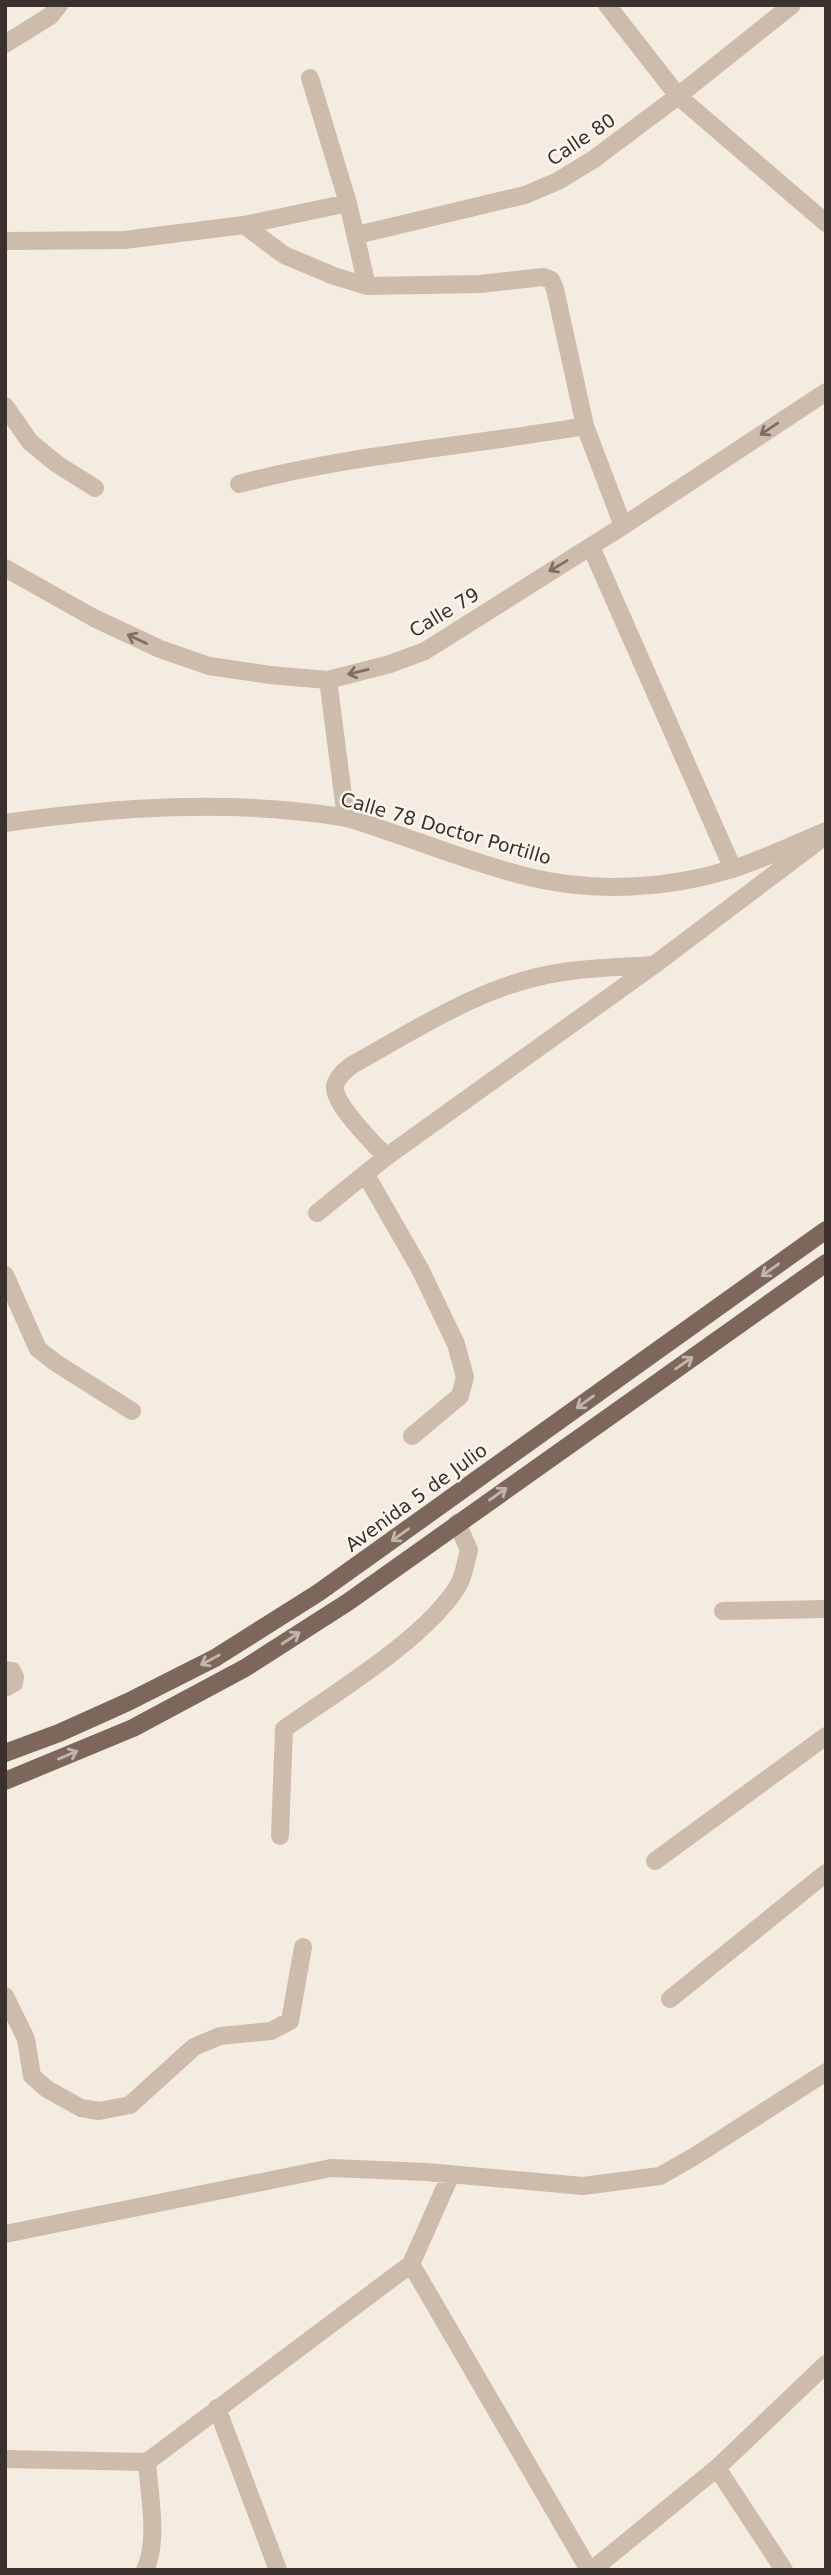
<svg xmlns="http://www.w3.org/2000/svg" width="831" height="2575" viewBox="0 0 831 2575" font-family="'DejaVu Sans',sans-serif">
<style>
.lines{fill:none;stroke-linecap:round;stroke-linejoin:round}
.minor{stroke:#cdbbac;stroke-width:18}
.major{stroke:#7d675c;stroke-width:18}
.oneway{stroke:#7d6f65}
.oneway2{stroke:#c2b5ac}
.labels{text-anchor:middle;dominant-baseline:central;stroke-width:5;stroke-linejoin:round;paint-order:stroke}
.street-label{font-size:19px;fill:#3b302b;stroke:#fbf5ee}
</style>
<rect width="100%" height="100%" fill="#f4ebe1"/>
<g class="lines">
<path class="minor" d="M607,5L678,96L826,223
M5,44L50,16L59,5
M310,78L348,203L367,286L480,284L543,277L551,280L555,289L585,426L623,526
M244,225L284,255L334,276L367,286
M357,235L525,195L558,181L594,159L678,96L792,5
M5,241L124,240L244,225L348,203
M5,406L30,442L57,464L95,488
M239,484C351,454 470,446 585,426
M591,547L733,869
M5,568L94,618L160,649L209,666L270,675L328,680L390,664L425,651L623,526L826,392
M328,680L346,818
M5,823C116,807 231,799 342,817C359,820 376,828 393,833C437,848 483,866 529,877C593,893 669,889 732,869C764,859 795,844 826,831
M386,1157C374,1143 333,1105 335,1086C337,1077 344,1071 352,1065C419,1028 485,983 563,972C593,967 624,967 654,965
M366,1175L420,1269L456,1344L465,1377L460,1396L412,1436
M317,1213L386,1157L654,965L817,842
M5,1275L38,1349L56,1363L132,1411
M723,1611L826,1609
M5,1670L12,1671L15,1677L14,1683L5,1688
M280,1836L284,1729C336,1692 425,1639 458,1586C464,1576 466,1561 469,1550L457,1523
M655,1861L826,1736
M5,1996L26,2039L32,2076L47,2089L81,2108L99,2111L130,2105L194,2047L220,2036L271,2031L290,2021L303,1947
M670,1999L826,1873
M5,2234L331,2168L427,2172L583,2186L660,2176L695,2156L826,2072
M411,2264L589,2570
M217,2408L278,2570
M5,2459L147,2462L411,2264L451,2174
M717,2468L784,2570
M145,2570C159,2541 149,2493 147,2462
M592,2570L717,2468L826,2364"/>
<path class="major" d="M5,1753L59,1733L128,1702L215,1658L318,1593L826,1230
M5,1781L133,1728L245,1668L348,1602L826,1263"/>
</g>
<defs><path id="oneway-shaft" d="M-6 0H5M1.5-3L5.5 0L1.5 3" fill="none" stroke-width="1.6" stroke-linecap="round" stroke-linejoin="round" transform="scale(1.75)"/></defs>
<g class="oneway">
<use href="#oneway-shaft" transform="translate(769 429) rotate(146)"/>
<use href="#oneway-shaft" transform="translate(558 566) rotate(149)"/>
<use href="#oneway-shaft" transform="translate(137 639) rotate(-155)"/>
<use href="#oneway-shaft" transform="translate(358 672) rotate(166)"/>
</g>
<g class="oneway2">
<use href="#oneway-shaft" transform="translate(770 1270) rotate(144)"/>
<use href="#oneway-shaft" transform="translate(684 1363) rotate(-35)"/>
<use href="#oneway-shaft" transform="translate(585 1402) rotate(144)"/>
<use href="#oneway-shaft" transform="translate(498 1494) rotate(-35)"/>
<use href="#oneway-shaft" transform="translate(400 1535) rotate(144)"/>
<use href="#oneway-shaft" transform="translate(291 1638) rotate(-33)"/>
<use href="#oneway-shaft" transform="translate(210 1660) rotate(151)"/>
<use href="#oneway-shaft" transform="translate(68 1755) rotate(-23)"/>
</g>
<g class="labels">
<g class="street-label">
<text transform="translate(581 139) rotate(-34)">Calle 80</text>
<text transform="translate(444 612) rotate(-31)">Calle 79</text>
<text transform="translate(446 828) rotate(16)">Calle 78 Doctor Portillo</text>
<text transform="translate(416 1497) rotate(-36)">Avenida 5 de Julio</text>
</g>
</g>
<rect width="831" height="2575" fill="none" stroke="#3b302b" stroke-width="14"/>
</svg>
